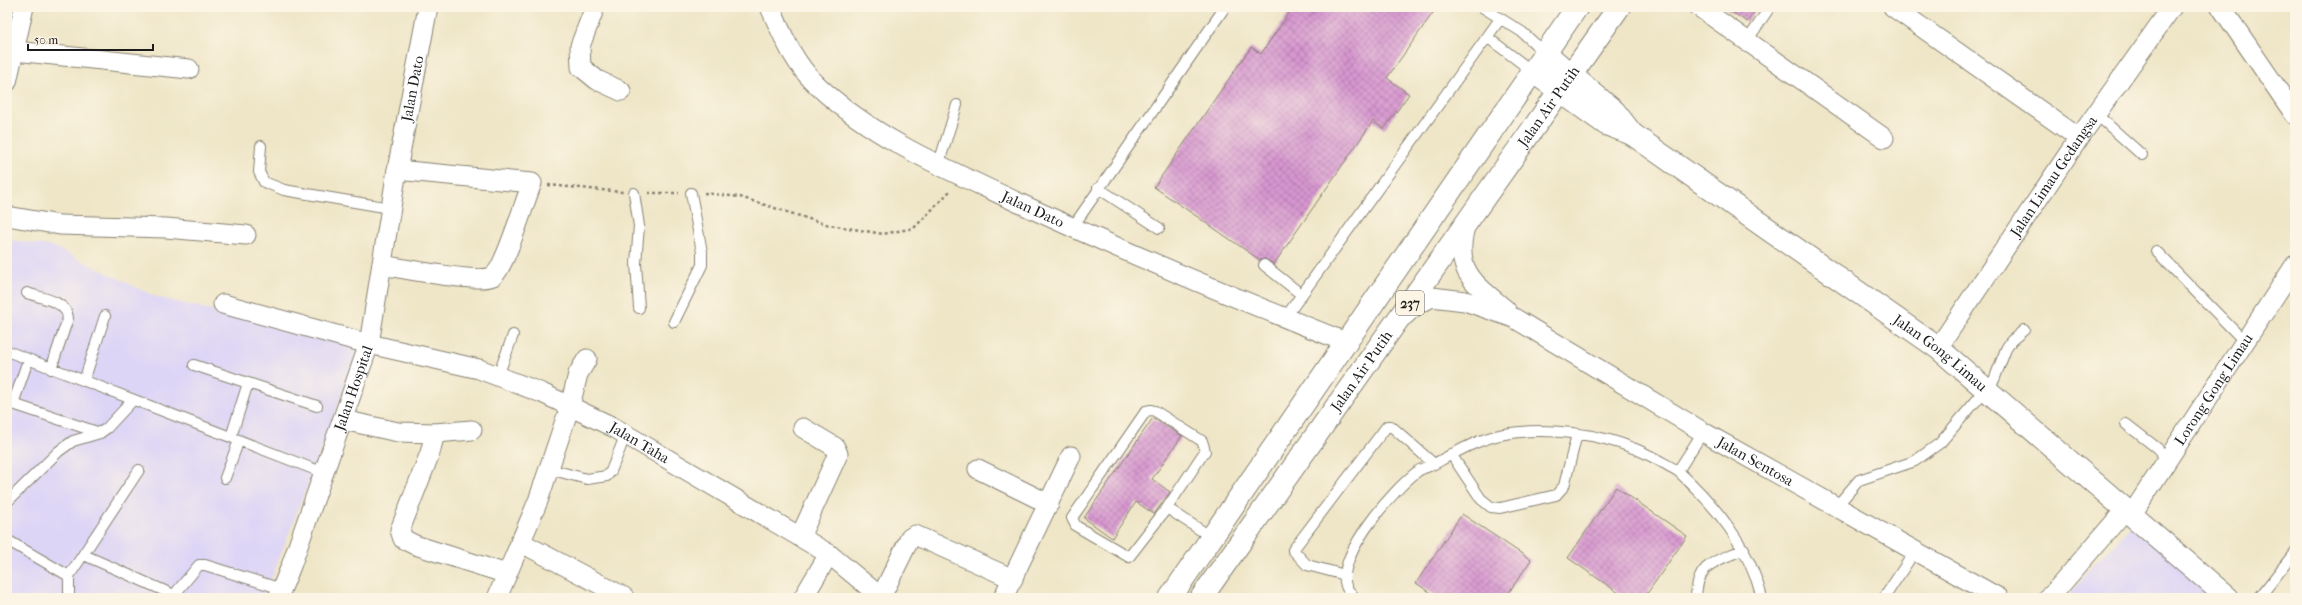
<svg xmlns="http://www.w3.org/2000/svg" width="2302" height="605" viewBox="0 0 2302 605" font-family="'IM FELL French Canon',serif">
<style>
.built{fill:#ddd5f6}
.building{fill:url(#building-cross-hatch)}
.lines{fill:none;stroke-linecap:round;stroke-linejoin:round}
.lane-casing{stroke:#868172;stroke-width:12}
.street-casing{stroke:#868172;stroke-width:21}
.secondary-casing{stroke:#868172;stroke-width:24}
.primary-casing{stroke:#868172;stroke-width:24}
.path{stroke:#868172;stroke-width:2.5;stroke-dasharray:3 3;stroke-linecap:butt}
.lane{stroke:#fff;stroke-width:10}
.street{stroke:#fff;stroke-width:19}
.secondary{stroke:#fff;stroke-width:22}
.primary{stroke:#fff;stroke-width:22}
.labels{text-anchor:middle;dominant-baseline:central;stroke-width:3;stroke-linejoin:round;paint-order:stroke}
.shield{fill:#fcf5e5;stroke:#5f5d58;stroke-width:1}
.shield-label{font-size:14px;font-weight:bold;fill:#1c1c1c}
.street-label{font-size:15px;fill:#1c1c1c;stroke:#fcf5e5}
</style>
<defs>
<pattern id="building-cross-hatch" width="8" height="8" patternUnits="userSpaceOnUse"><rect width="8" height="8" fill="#d796d0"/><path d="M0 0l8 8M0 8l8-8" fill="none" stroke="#ae7aa8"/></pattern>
</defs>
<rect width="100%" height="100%" fill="#fcf5e5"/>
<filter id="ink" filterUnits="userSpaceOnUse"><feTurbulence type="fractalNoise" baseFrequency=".025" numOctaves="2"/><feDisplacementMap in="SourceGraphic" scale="8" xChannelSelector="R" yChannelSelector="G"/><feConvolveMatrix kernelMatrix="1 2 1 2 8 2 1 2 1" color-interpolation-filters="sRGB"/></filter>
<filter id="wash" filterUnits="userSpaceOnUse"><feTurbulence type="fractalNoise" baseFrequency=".012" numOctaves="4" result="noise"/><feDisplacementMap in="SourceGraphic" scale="16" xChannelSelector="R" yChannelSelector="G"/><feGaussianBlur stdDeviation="0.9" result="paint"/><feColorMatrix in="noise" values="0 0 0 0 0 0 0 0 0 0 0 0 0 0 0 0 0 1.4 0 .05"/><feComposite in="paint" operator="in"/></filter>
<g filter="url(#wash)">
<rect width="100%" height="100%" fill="#efe6c8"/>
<path class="built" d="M7,239L54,247L156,297L361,345L264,598H7Z
M2133,524L2217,598H2068L2092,566Z"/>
<g id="blocks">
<path class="building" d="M1293,7H1437L1387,78L1409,94L1384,129L1373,121L1274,264L1265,259L1260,260L1154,187L1251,47L1261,54Z
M1725,7H1758L1747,22Z
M1153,418L1182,436L1152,479L1170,492L1154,514L1136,502L1112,538L1084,518Z
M1616,487L1687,536L1644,598H1626L1568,558Z
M1462,514L1531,560L1505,598H1439L1416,583Z"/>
</g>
</g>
<g filter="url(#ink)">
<use href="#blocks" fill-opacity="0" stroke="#868172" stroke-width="1"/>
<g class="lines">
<g class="lane-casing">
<path id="lane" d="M1482,7L1522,32L1545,53
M1487,37L1532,71
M1747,41L1770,7
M2096,114L2142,155
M261,146L259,172L264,182L284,190L390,208
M938,166L957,105
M1098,188L1159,228
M634,193L639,226L636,263L639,308
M1072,228L1225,7
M2156,251L2245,342
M1264,265L1302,295
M27,293C41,298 67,301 68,318L51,369
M1285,318L1500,19
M674,322L702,265V252L691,193
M7,351L324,473
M194,365L248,383L231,437
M498,376L513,335
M84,381L105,316
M248,383L317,406
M7,402L100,433
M13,404L28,360
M1151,410L1155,411L1202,441L1205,451L1167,508L1129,557L1076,526L1072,518L1146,411Z
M2126,424L2157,448L2168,460
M1451,454L1481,499L1491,507L1500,508L1556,495L1564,486L1577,434
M549,469L587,479L607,476L611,471L626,434
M1678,471C1716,506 1749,546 1762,598
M225,478L239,440
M7,502L59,451L73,441L100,433L107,428L133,400
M1836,507L1859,480L1915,461L1940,443L1994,380L2006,349L2011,341L2024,330
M1167,508L1211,537
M7,540L69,576
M84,555L174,595
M1345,575L1307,565L1293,550L1387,426H1391L1434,464
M69,598V576L139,470
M174,598V595L199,565H205L282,589
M1355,598C1352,594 1347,590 1346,586C1336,555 1394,489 1418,471C1422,468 1429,467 1434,464C1456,452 1478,439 1504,434C1545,427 1599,433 1638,450C1652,456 1665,464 1678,471L1703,432
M1696,598C1697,562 1716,562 1744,549
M1884,598L1915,551
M2259,598L2295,552"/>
</g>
<g class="street-casing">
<g id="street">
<path d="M595,7L580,46L581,67L597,80L621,91"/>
<path id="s1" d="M770,7C783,36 794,64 818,86C876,140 947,169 1019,203C1127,253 1237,299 1348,343"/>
<path d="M1699,7L1884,138"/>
<path d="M1893,7L2079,138"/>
<path d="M2221,7L2295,115"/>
<path d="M15,51L189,69"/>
<path d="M7,82L24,7"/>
<path d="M7,216L60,225L166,228L246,235"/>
<path d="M1466,223C1452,271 1474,283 1506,310"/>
<path d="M382,265C401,268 480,284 493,276C505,268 525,200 532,183L397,170"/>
<path id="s2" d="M223,304L369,344L479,369L542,393L613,427L829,554L882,598"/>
<path id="s3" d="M1404,316L1416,305L1432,297L1465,301L1514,318L1703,432L1999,598"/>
<path id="s4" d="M1938,348L2079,138L2172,7"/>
<path d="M343,420L398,432L435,433"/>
<path d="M472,430L435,433L430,453L400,530L403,539L415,545L507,574"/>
<path d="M978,469L1049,504"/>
<path id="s5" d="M2132,514L2295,265"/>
<path d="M800,537L838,454L835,447L803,428"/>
<path d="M520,542L624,597"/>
<path d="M881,597L910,538L915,535L1013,579"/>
<path id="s6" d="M278,598L291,566L369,344L397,170L428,7"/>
<path d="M497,598L538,501L570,406L578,374L587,359"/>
<path d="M803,598L829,554"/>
<path d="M1003,598L1071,456"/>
<path d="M2047,598L2052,595L2126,509"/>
</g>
</g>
<g class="secondary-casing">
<g id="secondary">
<path d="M1545,53L1615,112L1632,134"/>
<path id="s7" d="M1532,71L1606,124L1632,134L1938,348L2228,598"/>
</g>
</g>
<g class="primary-casing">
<g id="primary">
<path d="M1170,598L1577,7"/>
<path id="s8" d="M1201,598L1619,7"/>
</g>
</g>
<path class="path" d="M548,185L623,192
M648,193H679
M704,193L740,197L825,224L883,234L914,228L951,190"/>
<use href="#lane" class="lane"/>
<use href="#street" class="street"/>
<use href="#secondary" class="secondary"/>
<use href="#primary" class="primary"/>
</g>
</g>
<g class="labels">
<rect class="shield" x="1396" y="291" width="28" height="24" rx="3"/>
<g class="shield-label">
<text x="1410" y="303">237</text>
</g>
<g class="street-label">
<text stroke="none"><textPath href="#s6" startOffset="529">Jalan Dato</textPath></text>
<text stroke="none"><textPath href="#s8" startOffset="602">Jalan Air Putih</textPath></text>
<text stroke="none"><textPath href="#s4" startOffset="207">Jalan Limau Gedangsa</textPath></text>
<text stroke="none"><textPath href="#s1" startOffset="342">Jalan Dato</textPath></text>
<text stroke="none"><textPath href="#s7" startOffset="497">Jalan Gong Limau</textPath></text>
<text stroke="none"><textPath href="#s8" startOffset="278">Jalan Air Putih</textPath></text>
<text stroke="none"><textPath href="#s6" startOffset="223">Jalan Hospital</textPath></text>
<text stroke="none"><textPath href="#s5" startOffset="149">Lorong Gong Limau</textPath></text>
<text stroke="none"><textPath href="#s2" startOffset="441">Jalan Taha</textPath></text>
<text stroke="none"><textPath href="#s3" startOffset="400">Jalan Sentosa</textPath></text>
</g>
</g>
<rect width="2302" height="605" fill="none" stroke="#fcf5e5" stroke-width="24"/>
<path d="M28 44v6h125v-6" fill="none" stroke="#1c1c1c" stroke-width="2"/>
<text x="34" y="44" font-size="12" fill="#1c1c1c" stroke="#fcf5e5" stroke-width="3" paint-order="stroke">50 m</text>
</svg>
